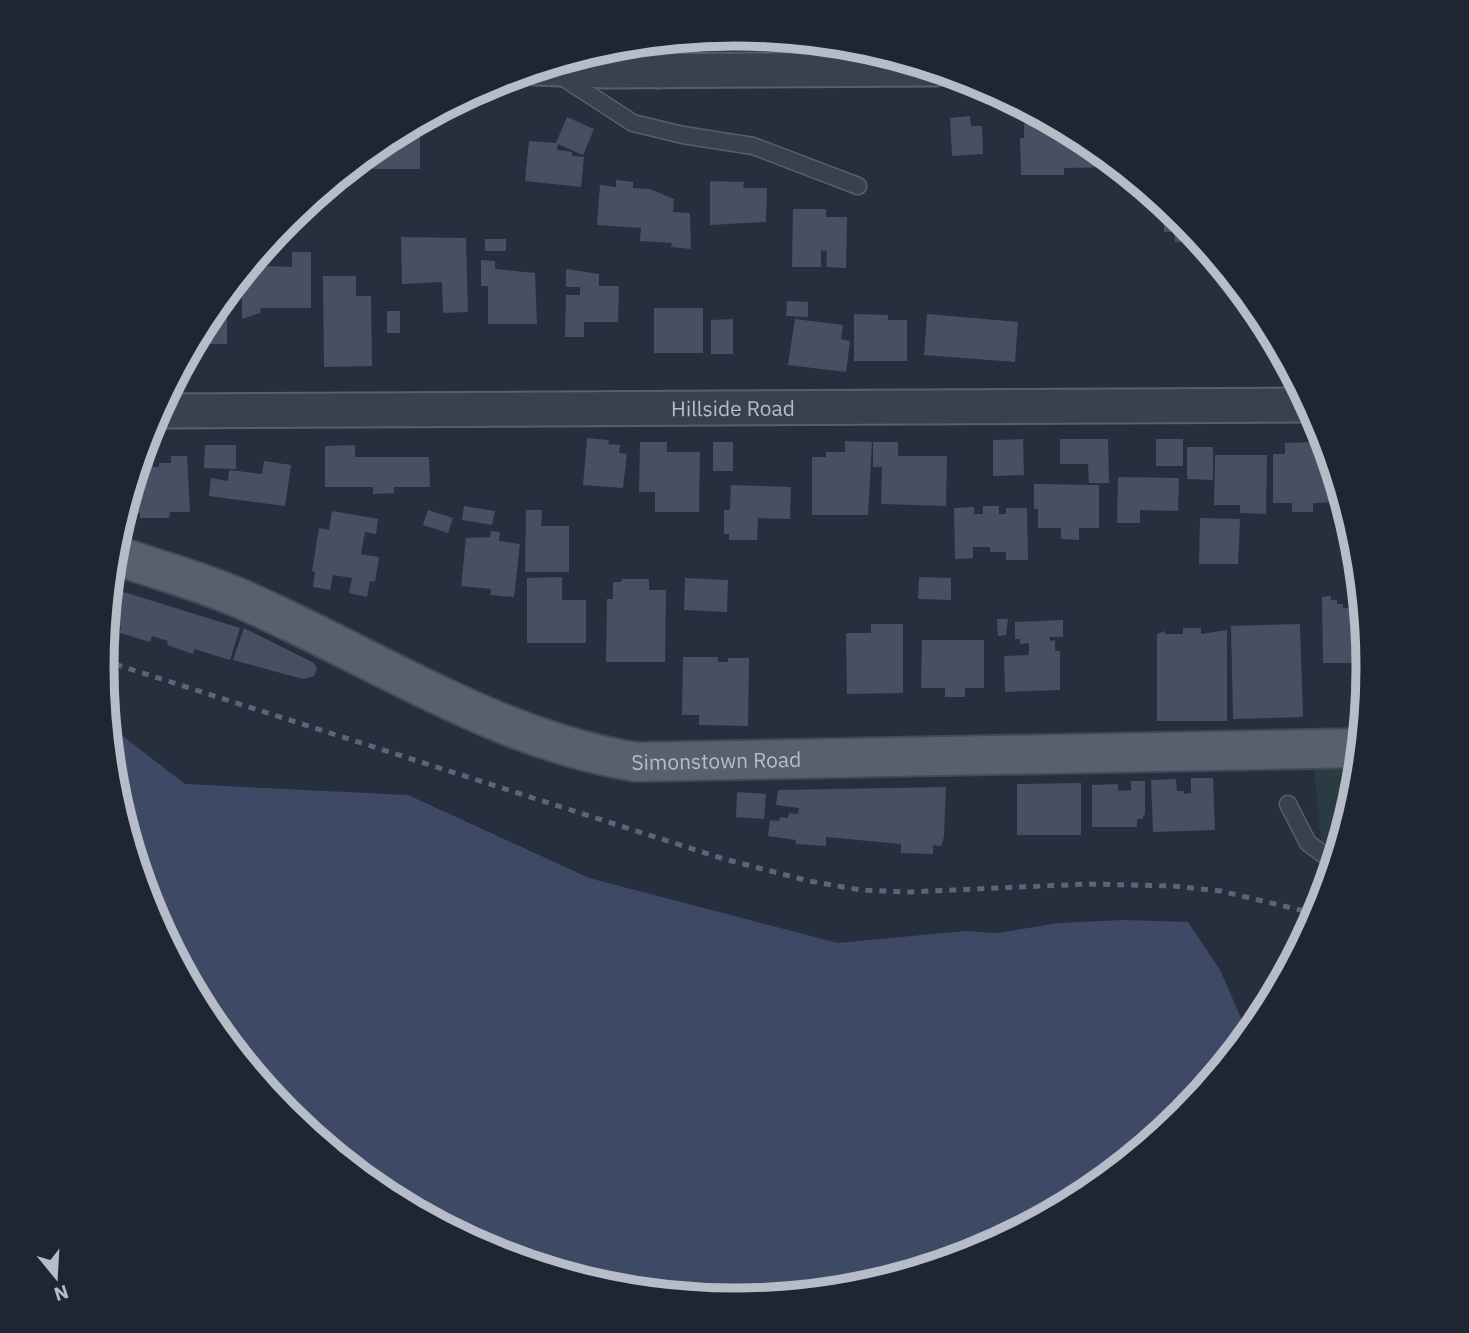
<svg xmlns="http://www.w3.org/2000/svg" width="1469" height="1333" viewBox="0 0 1469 1333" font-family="'IBM Plex Sans',sans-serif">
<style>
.green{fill:#2a3c41}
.water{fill:#3e4966}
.building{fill:#484f62}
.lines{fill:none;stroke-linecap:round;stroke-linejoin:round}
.lane-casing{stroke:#595e6c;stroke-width:19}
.street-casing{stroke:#595e6c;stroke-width:37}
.primary-casing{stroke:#444958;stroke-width:42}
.lane{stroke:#3b404f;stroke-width:16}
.street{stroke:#3b404f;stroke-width:33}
.primary{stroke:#595f6e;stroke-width:38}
.rail{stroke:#5d6475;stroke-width:5;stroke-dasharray:7 7;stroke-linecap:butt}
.labels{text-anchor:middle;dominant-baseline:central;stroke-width:6;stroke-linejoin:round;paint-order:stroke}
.street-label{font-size:21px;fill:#b7bcc9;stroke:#202534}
.rim{fill:none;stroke:#b7bcc9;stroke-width:9}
</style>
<rect width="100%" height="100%" fill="#272e3e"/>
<path class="green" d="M1314,767H1358L1355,790L1337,851L1321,840Z"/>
<path class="water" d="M107,724L185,784L408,795L589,878L838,943L964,931L998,933L1059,923L1124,920L1188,922L1220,970L1248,1034L1182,1115L1086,1193L976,1252L858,1288L734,1300L611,1287L492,1251L382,1193L286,1114L208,1018L149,908L113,790Z"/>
<path class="building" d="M970,116L971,126H982L983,154L952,156L950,118Z
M567,117L594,129L583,155L558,144L557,150L572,152V156L584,157L581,187L525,181L529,141L556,143Z
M1055,123V128H1064L1087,140L1119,167L1064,168V175H1021L1020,138H1024V124Z
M405,128H420V169H360V159L383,140Z
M616,180L633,182V188L650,189L674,199L673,212L690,213L691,249L671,247L672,243L640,241L641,228L597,225L600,185L616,187Z
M710,181L744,182L743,188H767L766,222L710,225Z
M1163,203L1193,232H1189V242H1175L1174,232H1164Z
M793,209H826V217H847L846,268L826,267L827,251L821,250V267H792Z
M401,237L466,238L468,312L443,313L442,282L402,284Z
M485,239H506V251H485Z
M292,252H311V308H261L260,313L242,319V273L259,253H264V266L292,267Z
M481,260L495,261V269L535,273L537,324H488V286H481Z
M566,269L599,274V286H619L618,322H584V337H565L566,295H580V287H566Z
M323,276H356V296H371L372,366L324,367Z
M227,292V344H193L208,314Z
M787,301L808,302V317L786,316Z
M654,308H703V353H654Z
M387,311H400V333H387Z
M854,314L888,315V320H907V361H854Z
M927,314L1018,322L1015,362L924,355Z
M733,319V354H711V320Z
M795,319L843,325L841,339L850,341L846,372L788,365Z
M587,438L609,440L608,444L620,445L619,453L627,454L623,488L583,485Z
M1023,439L1024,475L993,476V440Z
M1060,439H1108L1109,483H1089L1088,464H1060Z
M1156,439H1183V466H1156Z
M845,441L872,442L868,515H812V457H826V452H845Z
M640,442H667V452H700L699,512H655V492H639Z
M713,442H733V471H713Z
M873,442H898V456H947L946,506L881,504L882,467H873Z
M1316,442V453H1328L1337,482V502L1313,503V512H1292V503H1273V454H1285V443Z
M205,445H236V469L204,468Z
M355,445V457H429L430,487H394V493L373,494V487H325V446Z
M1187,447H1213V480L1187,479Z
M140,455L153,458V467H159V463H171V456H187L190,512H170L169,518H140V513H123Z
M1215,455H1267L1266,514L1240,513V505H1214Z
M264,461L291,465L285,506L209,496L211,478L228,481L229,470L262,474Z
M1118,477L1179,478L1178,511L1140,510V523H1117Z
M1034,484L1099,485V528H1079V540L1061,539V528H1038V509H1034Z
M731,485L791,487L790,519L758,518L757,540H729V534H724V510H730Z
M464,506L495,511L492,525L462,520Z
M983,506H999V514H1006V508H1027L1028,560H1006V552H990V547H973V558L955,559L954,508L974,507V514H983Z
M428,510L453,518L448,533L423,525Z
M526,510H542L541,526H569V572H525Z
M332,511L378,519L376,534L365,532L361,554L379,557L375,582L370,581L367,597L349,593L352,578L333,575L330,590L313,587L315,572L312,571L319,528L329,530Z
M1200,518L1240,519L1238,564H1199Z
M491,531L500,532L499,541L520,544L514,597L490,595L491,589L461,586L466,538L490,537Z
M562,577V600H586V643H527V578Z
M919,577L951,578V600L918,599Z
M685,578L728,580L727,612L684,610Z
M622,579H649V590H666L665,662H606L607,599H613V582H621Z
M114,589L240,628L230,660L194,649L193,654L167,645L168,641L152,636L150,642L120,633L121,627L106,622Z
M1331,596V600H1337V604H1343V608H1356V603H1361L1367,663H1323L1322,597Z
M997,619H1008L1006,635L998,636Z
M1063,620V637H1050V641L1055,640V651H1060V690L1005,692L1004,656L1029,655V643L1020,644V639H1015V622Z
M871,624H903V693L847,694L846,633H871Z
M1300,624L1303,717L1233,719L1231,626Z
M244,628L314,663L317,669L314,676L303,679L233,660Z
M1183,628H1201V634L1227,630V721H1157V634L1165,631V634H1183Z
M922,640H984V688H965V697H945V688H921Z
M683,657H718V662H728V658H749L748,726L699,725V715H682Z
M1191,778H1213L1215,830L1153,832L1151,780L1176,779L1177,791H1184V794L1191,793Z
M1131,781H1145V814L1142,819H1137V827H1092V785L1118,784V791L1131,790Z
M1081,783V835H1017V784Z
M946,787L944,837L941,846L933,845V854L901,853V844L826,837V846L795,844L796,840L768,836L770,820L779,821L780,817L788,818L789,813L798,814L799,808L776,805L778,790Z
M737,792L766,794L764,819L736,817Z"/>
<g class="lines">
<g class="lane-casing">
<path id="lane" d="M556,73L633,123L683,135L753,146L858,186
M1288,804L1308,843L1334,862"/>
</g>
<g class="street-casing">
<g id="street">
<path d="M625,44L658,71"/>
<path d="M536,68L606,71L936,69"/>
<path id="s1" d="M157,411L1309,405"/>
</g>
</g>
<g class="primary-casing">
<g id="primary">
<path id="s2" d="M112,554C157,570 205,582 248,602C375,658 497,740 636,762L1360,748"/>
</g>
</g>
<use href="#lane" class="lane"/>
<use href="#street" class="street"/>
<use href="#primary" class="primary"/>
<path class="rail" d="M102,660L724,859L809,881L861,890L908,892L1088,884L1172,886L1221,891L1317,914"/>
</g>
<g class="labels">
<g class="street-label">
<text stroke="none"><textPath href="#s1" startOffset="576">Hillside Road</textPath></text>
<text stroke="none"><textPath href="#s2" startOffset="646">Simonstown Road</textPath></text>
</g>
</g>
<path d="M0 0H1469V1333H0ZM114 667a621 621 0 1 1 1242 0a621 621 0 1 1-1242 0Z" fill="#202534" fill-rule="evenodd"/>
<path class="rim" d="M114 667a621 621 0 1 1 1242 0a621 621 0 1 1-1242 0Z"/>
<g transform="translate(56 1277) rotate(162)" stroke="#202534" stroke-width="5" paint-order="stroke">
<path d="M0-5L12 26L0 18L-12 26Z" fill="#b7bcc9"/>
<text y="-10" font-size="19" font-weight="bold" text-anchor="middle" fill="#b7bcc9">N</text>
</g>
</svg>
